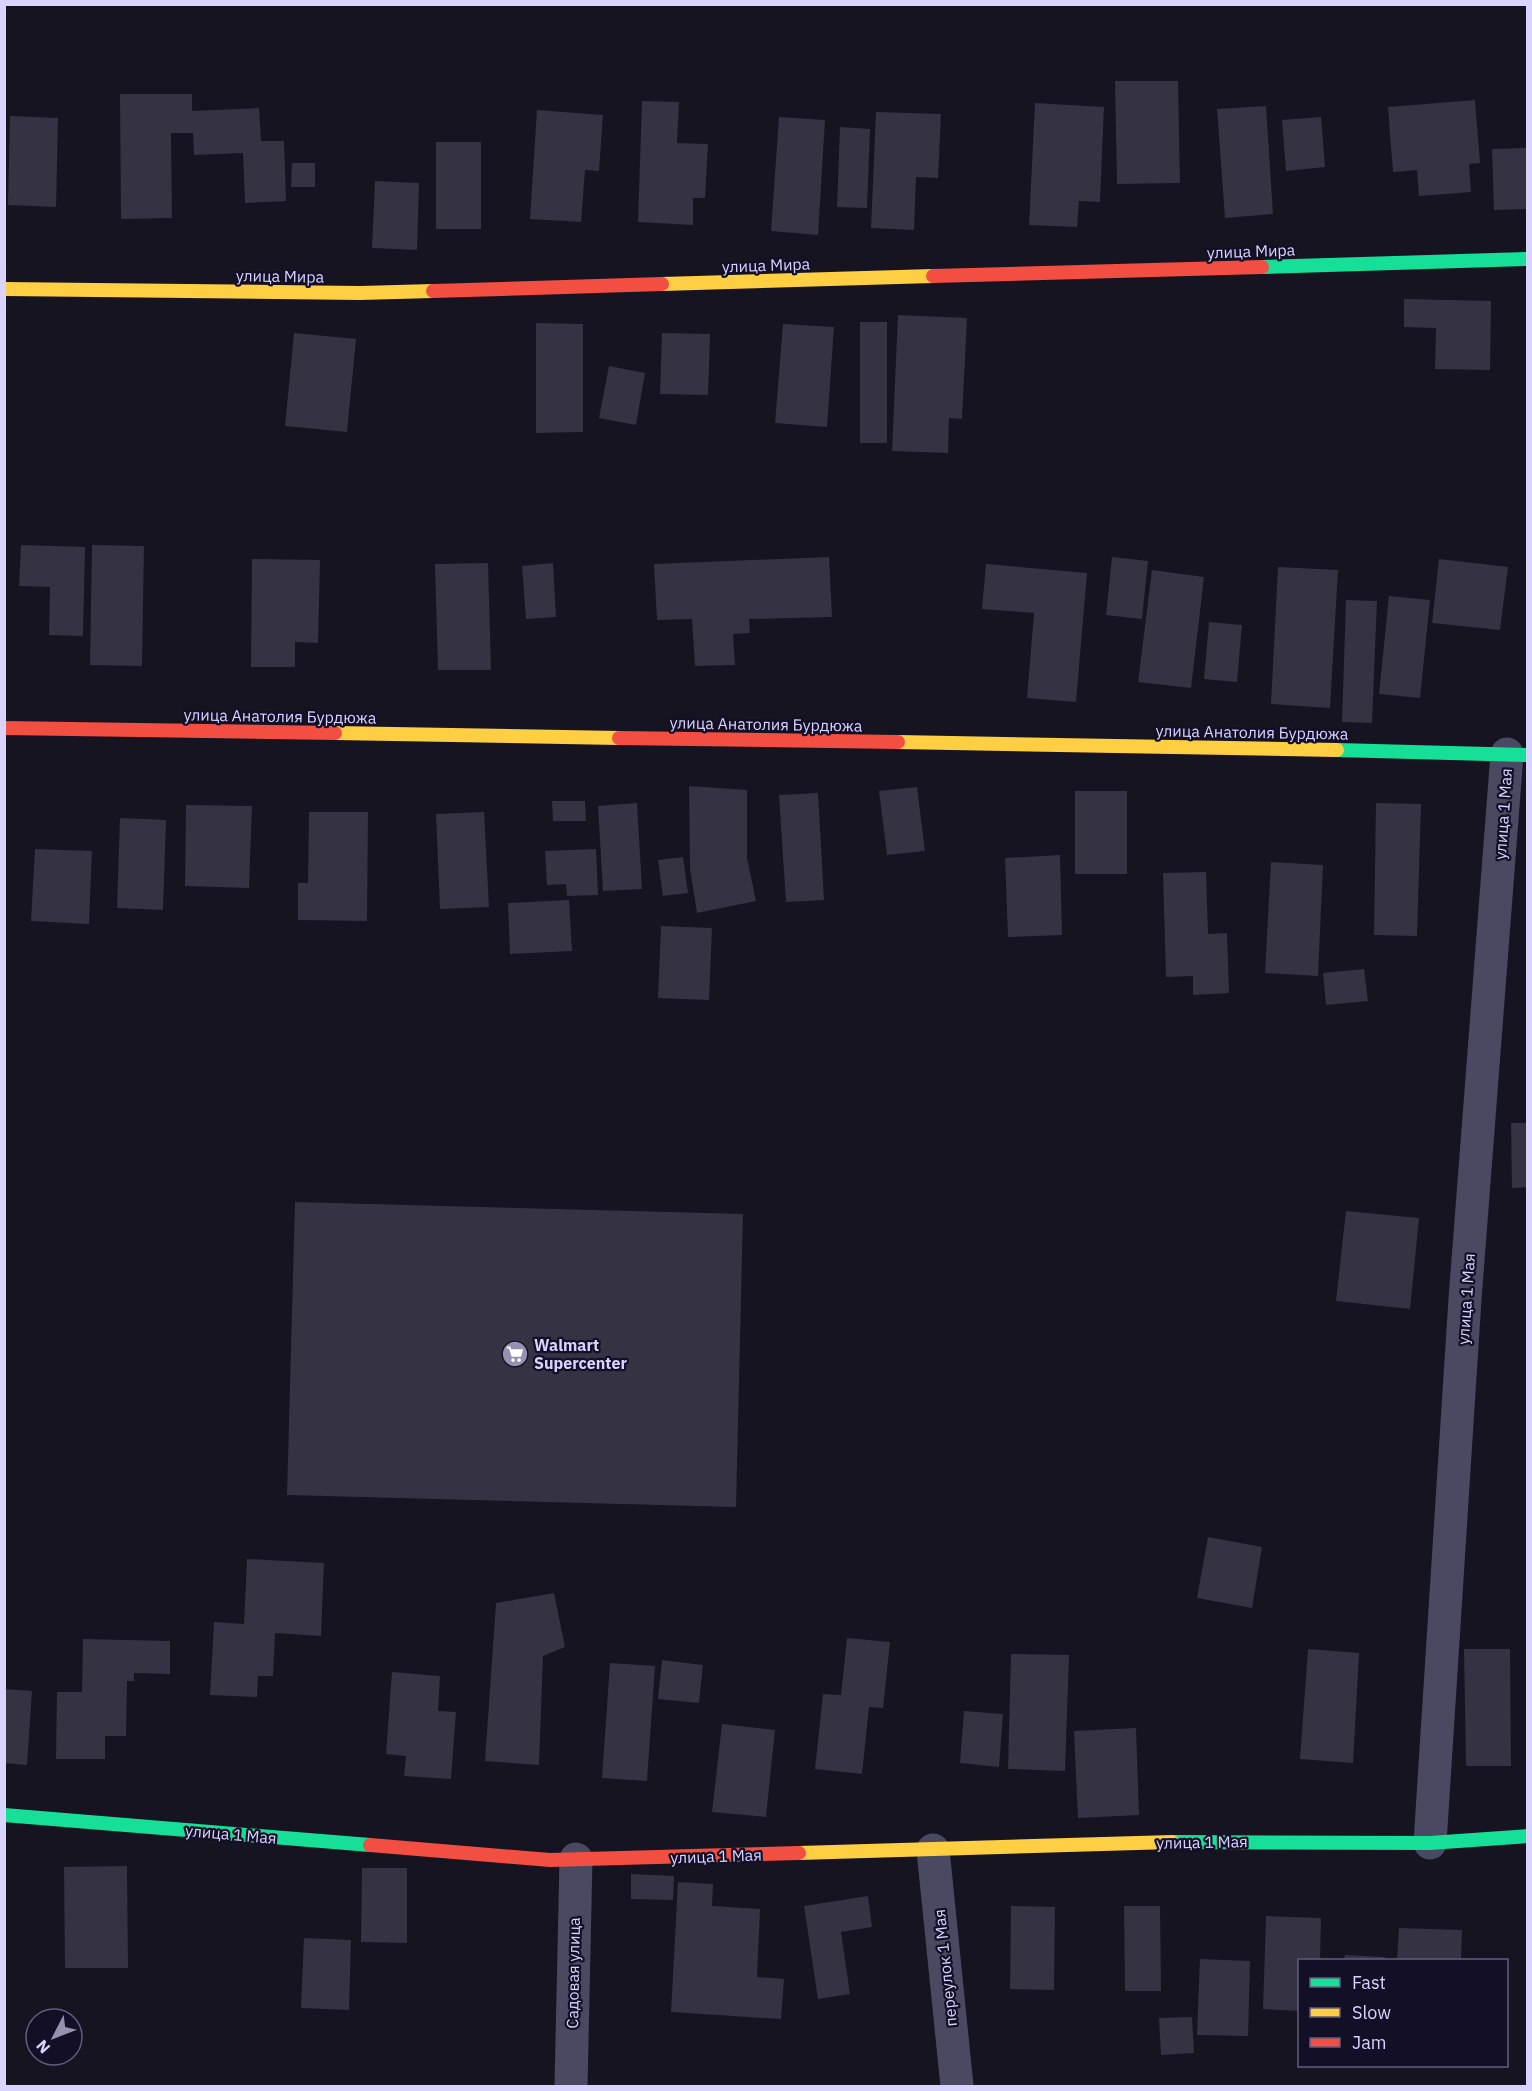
<svg xmlns="http://www.w3.org/2000/svg" width="1532" height="2091" viewBox="0 0 1532 2091" font-family="'IBM Plex Sans',sans-serif">
<style>
.building{fill:#343243}
.lines{fill:none;stroke-linecap:round;stroke-linejoin:round}
.street{stroke:#4a4962;stroke-width:33}
.fast{stroke:#16e098;stroke-width:14}
.slow{stroke:#ffcf43;stroke-width:14}
.jam{stroke:#f24e42;stroke-width:14}
.labels{text-anchor:middle;dominant-baseline:central;stroke-width:4.5;stroke-linejoin:round;paint-order:stroke}
.street-label{font-size:16px;fill:#d9d4ff;stroke:#130f26}
.poi-label{font-size:16px;font-weight:bold;fill:#d9d4ff;stroke:#130f26;text-anchor:start}
</style>
<rect width="100%" height="100%" fill="#161421"/>
<path class="building" d="M1115,81H1178L1180,183L1117,184Z
M120,94H192V111L259,108L261,141H284L286,201L245,203L243,153L194,155L193,133H171L172,218L121,219Z
M1475,100L1480,163L1469,164L1471,192L1419,196L1417,170L1393,172L1388,107Z
M642,101L679,102L677,143L708,144L705,198H693V225L638,222Z
M1035,103L1104,107L1100,202L1079,201L1077,227L1029,225Z
M1266,106L1273,214L1225,218L1217,109Z
M537,110L603,115L599,171L585,170L581,222L530,219Z
M876,112L941,114L938,178L916,177L914,230L871,228Z
M10,116L58,118L56,207L8,205Z
M779,117L825,120L818,235L771,231Z
M1321,117L1325,167L1286,171L1282,120Z
M840,127L870,129L867,208L837,207Z
M436,142H481V229H436Z
M1528,148V209L1494,210L1492,149Z
M292,163H315V187H291Z
M375,181L419,183L417,250L372,248Z
M1404,299L1491,301L1490,370L1435,369L1436,328L1404,327Z
M898,315L967,318L962,419L949,418L948,453L892,451Z
M860,322H887V443H860Z
M536,323L583,324V432L536,433Z
M783,324L834,327L827,427L775,423Z
M294,333L356,339L347,432L285,426Z
M662,333L710,334L708,395L660,394Z
M609,366L645,373L636,425L599,418Z
M21,545L85,547L83,636L49,635L50,587L19,586Z
M92,545L144,546L142,666L90,665Z
M829,557L832,617L749,619L750,633L733,634L735,665L695,666L692,619L657,620L654,564Z
M1112,557L1148,561L1142,619L1106,615Z
M252,559L320,560L318,643L295,642V667H251Z
M1439,559L1508,567L1500,630L1432,623Z
M488,563L491,670H438L435,564Z
M553,563L556,617L526,619L522,566Z
M986,564L1087,573L1076,702L1027,698L1034,613L982,609Z
M1278,567L1338,570L1330,708L1271,704Z
M1152,570L1204,577L1191,688L1138,682Z
M1389,596L1430,600L1420,698L1379,694Z
M1346,600L1377,601L1372,723L1342,722Z
M1209,622L1242,625L1237,682L1204,679Z
M689,786L747,790V858L756,901L697,913L690,869Z
M917,787L925,851L887,855L879,791Z
M1075,791H1127V874H1075Z
M818,793L824,900L786,902L779,795Z
M552,801H585L586,821H553Z
M637,803L642,889L603,891L598,806Z
M1376,803L1421,804L1417,936L1374,935Z
M186,805L252,806L249,888L185,886Z
M309,812H368L367,921L298,920V883H308Z
M484,812L489,907L440,909L436,814Z
M120,818L166,820L163,910L117,908Z
M35,849L92,851L89,924L31,921Z
M596,849L598,895L567,896L566,884L547,885L545,851Z
M1060,855L1062,935L1008,937L1005,858Z
M683,857L688,893L663,896L658,860Z
M1271,862L1323,865L1318,976L1265,973Z
M1206,872L1208,934L1227,933L1229,993L1193,995V976L1166,977L1163,873Z
M569,900L572,951L510,954L508,903Z
M661,926L712,928L709,1000L658,998Z
M1364,969L1368,1001L1326,1005L1323,973Z
M1511,1123H1528V1187L1512,1188Z
M295,1202L743,1214L736,1507L287,1495Z
M1346,1211L1419,1218L1410,1309L1336,1301Z
M1208,1537L1262,1547L1252,1608L1197,1598Z
M247,1559L324,1563L321,1636L275,1633L273,1676H258L257,1697L210,1695L214,1622L244,1624Z
M554,1593L565,1647L543,1656L539,1765L485,1761L496,1603Z
M847,1638L890,1642L883,1708L869,1707L862,1774L815,1769L823,1694L841,1695Z
M83,1639L170,1641V1674L134,1673V1681H127L126,1736H105V1759H56L57,1692H82Z
M1308,1649L1359,1653L1353,1763L1300,1759Z
M1464,1649H1510L1511,1766H1466Z
M1011,1654L1069,1655L1065,1771L1008,1769Z
M662,1660L703,1665L699,1703L658,1699Z
M610,1663L655,1666L647,1781L602,1778Z
M392,1672L440,1676L438,1711L456,1712L451,1779L404,1776L406,1756L386,1754Z
M4,1689L32,1691L27,1765L4,1763Z
M964,1711L1003,1714L999,1767L960,1763Z
M722,1724L775,1730L766,1817L712,1812Z
M1136,1728L1139,1815L1078,1818L1074,1731Z
M127,1866L128,1968H65L64,1867Z
M362,1868H407V1943L361,1942Z
M631,1874L674,1876L673,1900L631,1899Z
M678,1882L713,1884L712,1906L760,1909L757,1977L784,1979L781,2019L671,2012Z
M868,1896L872,1927L841,1932L850,1994L818,1999L804,1906Z
M1011,1906L1055,1907L1054,1990L1010,1989Z
M1124,1906H1160L1161,1991H1125Z
M1266,1916L1321,1918L1320,1960H1300V2011L1263,2009Z
M1399,1928L1462,1930L1461,1960H1397Z
M304,1938L351,1940L349,2010L301,2008Z
M1345,1955L1385,1957V1960H1344Z
M1200,1959L1250,1961L1248,2036L1197,2035Z
M1192,2017L1194,2053L1161,2055L1159,2018Z"/>
<g class="lines">
<path class="street" d="M1430,1843L1465,1299L1507,754
M933,1850L957,2086
M571,2086L576,1859"/>
<path class="fast" d="M1262,267L1528,259
M1337,750L1528,755
M4,1815L370,1845
M1172,1842L1430,1843L1528,1836"/>
<path class="slow" d="M662,284L933,276
M4,289L360,293L433,291
M335,733L619,738
M898,742L1337,750
M799,1853L1172,1842"/>
<path class="jam" d="M933,276L1262,267
M433,291L662,284
M4,728L335,733
M619,738L898,742
M370,1845L550,1860L799,1853"/>
</g>
<defs>
<g id="supermarket-disc" transform="scale(1.35)"><circle r="9.5" fill="#9591b1" stroke="#130f26"/><path d="M-6-5.5h2.5l.6 2H6L4.5 2H-2.5L-4.4-4H-6ZM-1.5 3.2a1.3 1.3 0 1 0 .1 0ZM3 3.2a1.3 1.3 0 1 0 .1 0Z" fill="#fff"/></g>
</defs>
<g fill-rule="evenodd">
<use href="#supermarket-disc" x="515" y="1354"/>
</g>
<g class="labels">
<g class="street-label">
<text transform="translate(1251 251) rotate(-2)">улица Мира</text>
<text transform="translate(766 265) rotate(-2)">улица Мира</text>
<text transform="translate(280 276) rotate(1)">улица Мира</text>
<text transform="translate(280 716) rotate(1)">улица Анатолия Бурдюжа</text>
<text transform="translate(766 724) rotate(1)">улица Анатолия Бурдюжа</text>
<text transform="translate(1252 732) rotate(1)">улица Анатолия Бурдюжа</text>
<text transform="translate(1503 814) rotate(-86)">улица 1 Мая</text>
<text transform="translate(1466 1299) rotate(-86)">улица 1 Мая</text>
<text transform="translate(231 1834) rotate(5)">улица 1 Мая</text>
<text transform="translate(1202 1842) rotate(-1)">улица 1 Мая</text>
<text transform="translate(716 1856) rotate(-2)">улица 1 Мая</text>
<text transform="translate(945 1968) rotate(-96)">переулок 1 Мая</text>
<text transform="translate(573 1973) rotate(-89)">Садовая улица</text>
</g>
<g class="poi-label">
<text x="534" y="1345">Walmart<tspan x="534" dy="18">Supercenter</tspan></text>
</g>
</g>
<rect width="1532" height="2091" fill="none" stroke="#d9d4ff" stroke-width="12"/>
<rect x="1298" y="1959" width="210" height="108" fill="#130f26" stroke="#625e7d" stroke-width="1.5"/>
<rect x="1310" y="1978" width="30" height="9" fill="#16e098" stroke="#625e7d" stroke-width="1.5"/>
<text x="1352" y="1989" font-size="18" fill="#d9d4ff">Fast</text>
<rect x="1310" y="2008" width="30" height="9" fill="#ffcf43" stroke="#625e7d" stroke-width="1.5"/>
<text x="1352" y="2019" font-size="18" fill="#d9d4ff">Slow</text>
<rect x="1310" y="2038" width="30" height="9" fill="#f24e42" stroke="#625e7d" stroke-width="1.5"/>
<text x="1352" y="2049" font-size="18" fill="#d9d4ff">Jam</text>
<g transform="translate(54 2037) rotate(228)"><circle r="28" fill="#130f26" stroke="#625e7d" stroke-width="1.5"/>
<path d="M0-4.5L10 22L0 15L-10 22Z" fill="#9591b1"/>
<text y="-9" font-size="16" font-weight="bold" text-anchor="middle" fill="#d9d4ff">N</text>
</g>
</svg>
